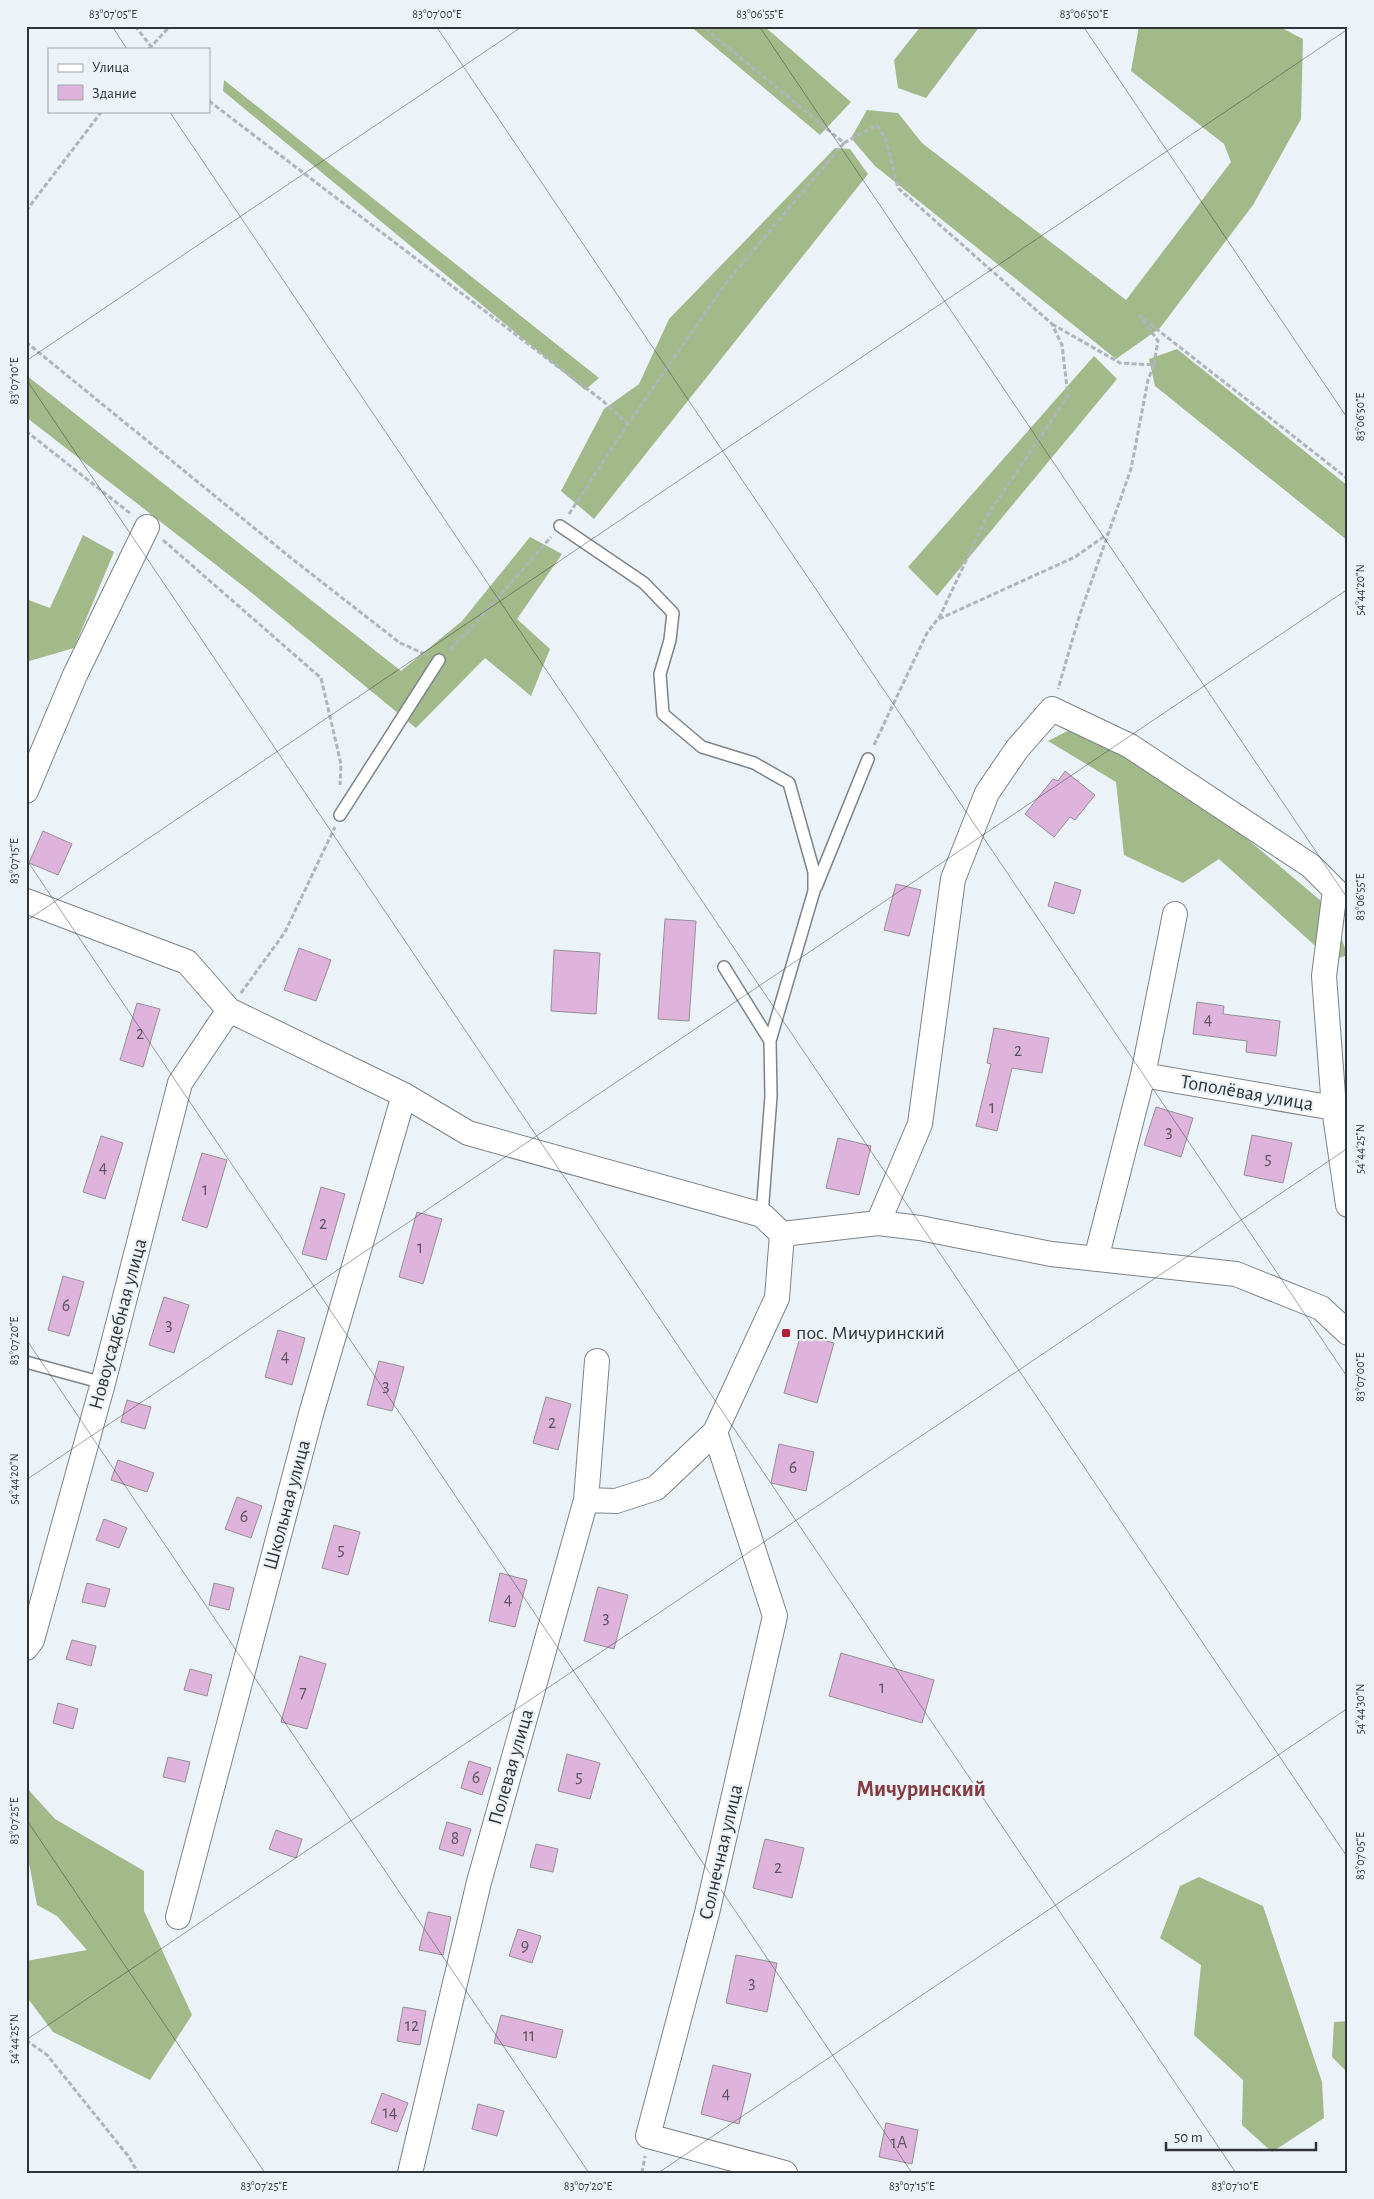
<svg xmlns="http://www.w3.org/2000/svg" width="1374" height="2199" viewBox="0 0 1374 2199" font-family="'Alegreya Sans',sans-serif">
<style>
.forest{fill:#a2ba89}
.building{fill:#deb4dd;stroke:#958f95}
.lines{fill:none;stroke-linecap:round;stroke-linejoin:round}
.lane-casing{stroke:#7d8389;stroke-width:14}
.street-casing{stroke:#7d8389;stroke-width:26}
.path{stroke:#afb5ba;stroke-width:3;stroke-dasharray:5 2.5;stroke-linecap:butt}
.lane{stroke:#fff;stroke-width:11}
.street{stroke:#fff;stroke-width:24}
.ticks{fill:none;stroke:#313437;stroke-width:1;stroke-opacity:0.45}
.poi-dot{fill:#b2203a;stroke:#ebf2f8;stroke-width:2}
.labels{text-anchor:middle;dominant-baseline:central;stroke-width:4.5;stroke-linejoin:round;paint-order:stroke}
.number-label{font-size:18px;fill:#5c5460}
.street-label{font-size:20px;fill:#313437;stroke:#ebf2f8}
.poi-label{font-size:20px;fill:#313437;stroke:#ebf2f8;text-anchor:start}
.quarter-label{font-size:22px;font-weight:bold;fill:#843c40;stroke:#ebf2f8}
.neatline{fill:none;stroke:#313437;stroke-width:2}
.ticks-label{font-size:12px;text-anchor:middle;fill:#313437}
</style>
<rect width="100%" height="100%" fill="#ebf2f8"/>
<path class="forest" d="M690,26H764L851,102L820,135Z
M921,26H980L926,98L898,88L894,60Z
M1139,26H1278L1303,39L1301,119L1253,205L1160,328L1116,359L875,166L851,138L867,110L898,113L922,143L1126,300L1231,162L1224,144L1131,71Z
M224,80L599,378L585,390L223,91Z
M835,148L850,149L868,174L594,519L561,491L604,409L639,384L669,319Z
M1177,349L1348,486V541L1155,386L1149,359Z
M1094,356L1117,379L937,596L908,567Z
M26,375L401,671L462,621L530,537L562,554L517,619L550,649L531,696L485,658L416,728L247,589L26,417Z
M83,535L114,552L74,648L26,662V599L50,608Z
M1106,720L1333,911L1347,955L1332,961L1219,859L1183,883L1124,855L1116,782L1048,741L1085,722Z
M26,1787L55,1819L144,1871V1911L192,2015L150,2080L53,2032L26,1996V1961L87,1950L57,1916L37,1905L26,1847Z
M1199,1877L1263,1906L1322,2082L1324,2118L1272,2152L1242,2125L1243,2080L1194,2035L1201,1965L1160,1938L1180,1886Z
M1348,2021V2073L1332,2057L1334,2022Z"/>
<path class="building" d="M1065,771L1095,795L1075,820L1070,817L1054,837L1025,814L1053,779L1058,781Z
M43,831L72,844L58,875L29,863Z
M1055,882L1081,890L1074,914L1048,906Z
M896,884L921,890L909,936L884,930Z
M665,919L696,921L689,1021L658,1019Z
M299,948L331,960L316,1001L284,990Z
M554,950L600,953L596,1014L551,1011Z
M1197,1002L1224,1006L1223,1014L1280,1021L1276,1056L1246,1052L1247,1041L1193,1034Z
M137,1003L160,1009L143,1067L120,1060Z
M994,1028L1049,1038L1042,1073L1012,1068L997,1131L976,1126L991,1064L987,1063Z
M1156,1107L1193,1118L1181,1157L1144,1145Z
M1252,1135L1292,1143L1283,1183L1244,1175Z
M101,1136L123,1143L105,1199L83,1192Z
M838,1138L871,1146L859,1195L826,1188Z
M202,1153L227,1160L207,1228L182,1220Z
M321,1187L345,1194L326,1260L302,1254Z
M417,1212L442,1219L423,1284L399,1277Z
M63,1276L84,1282L69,1336L48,1330Z
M164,1297L189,1305L174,1353L149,1345Z
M278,1330L305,1338L292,1385L265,1377Z
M801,1334L834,1343L817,1403L784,1393Z
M379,1361L404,1367L392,1411L367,1405Z
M546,1397L571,1404L558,1450L533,1443Z
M127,1400L151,1407L145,1429L121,1422Z
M779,1444L814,1452L806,1491L771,1483Z
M118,1460L154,1473L147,1492L111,1480Z
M237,1497L262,1506L251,1538L225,1529Z
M104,1519L127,1528L119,1548L96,1540Z
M334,1525L360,1532L348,1575L322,1568Z
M500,1573L527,1580L515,1627L489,1621Z
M87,1583L110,1589L105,1607L82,1602Z
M214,1583L234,1588L229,1610L209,1605Z
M598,1587L628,1595L614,1649L584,1641Z
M72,1640L96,1646L91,1666L66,1659Z
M841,1653L934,1680L922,1723L829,1696Z
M300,1656L326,1664L307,1729L281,1722Z
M190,1669L212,1675L207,1696L184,1690Z
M58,1703L78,1709L73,1729L53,1723Z
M567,1754L600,1763L590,1799L558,1791Z
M168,1757L190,1762L185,1782L163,1777Z
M469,1761L491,1768L482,1795L461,1788Z
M447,1822L471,1829L463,1856L439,1849Z
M276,1830L302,1839L296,1858L269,1849Z
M765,1839L804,1848L792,1898L753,1888Z
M536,1844L558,1849L553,1872L530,1867Z
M428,1912L451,1917L443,1955L419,1950Z
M518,1929L541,1936L532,1963L509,1956Z
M736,1955L777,1963L767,2012L726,2003Z
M403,2007L426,2011L420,2045L397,2041Z
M501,2015L563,2030L556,2058L494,2043Z
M713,2065L751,2074L739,2124L701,2114Z
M382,2093L408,2103L397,2132L371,2123Z
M478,2104L504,2111L497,2136L472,2129Z
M886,2123L918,2130L912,2164L879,2157Z"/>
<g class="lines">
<g class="lane-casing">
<path id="lane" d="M560,526L644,583L673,613L670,640L660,674L663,714L702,747L754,763L789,783L814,872V891L770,1041
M340,815L439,660
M816,887L868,759
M724,967L770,1041L771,1096L762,1215
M26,1362L103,1383"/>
</g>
<g class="street-casing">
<path id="street" d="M26,791L75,675L147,527
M26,901L187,962L229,1010L404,1095L468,1133L762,1215L782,1234
M1143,1075L1334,1108L1345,1118
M878,1223L920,1124L953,879L987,793L1017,749L1052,709L1130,746L1311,866L1335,890L1324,976L1334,1108L1348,1205
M782,1234L878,1223L920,1228L1051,1254L1236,1274L1321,1308L1348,1333
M1096,1259L1143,1075L1175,914
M715,1432L775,1616L707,1913L648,2136L785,2173
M586,1500L616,1501L656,1488L715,1432L777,1298L782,1234
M26,1648L32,1640L103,1383L180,1083L229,1010
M178,1917L311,1414L404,1095
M410,2173L479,1882L586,1500L597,1361"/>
</g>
<path class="path" d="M135,26L153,49
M149,49L170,26
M209,101L603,401L628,424
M844,143L877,125L886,140L898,188L1052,324L1062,345L1068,396L987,516L940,616L927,633L874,745
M26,211L102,111
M1052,324L1120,363L1154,365L1148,380L1131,469L1080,614L1058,689
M26,342L291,558L400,643L425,654
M1154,365L1158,341L1140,316L1348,479
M26,431L131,514
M569,514L628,424L726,283L844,143L702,26
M163,540L321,678L341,764L340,785
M939,619L1075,557L1109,533
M450,649L473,626L551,537
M241,993L285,932L335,827
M26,2040L47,2055L129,2157L138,2173
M642,2173L645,2156"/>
<use href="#lane" class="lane"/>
<use href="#street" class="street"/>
</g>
<path class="ticks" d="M112,26L127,49M436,26L1348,1378M759,26L1348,899M1083,26L1348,419M169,111L1348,1858M26,361L523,26M26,379L1236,2173M26,859L912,2173M26,921L1348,29M26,1339L589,2173M26,1480L1348,589M26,1819L265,2173M26,2040L1348,1148M658,2173L1348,1708"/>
<rect class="poi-dot" x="781" y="1328" width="10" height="10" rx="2.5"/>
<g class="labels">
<g class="number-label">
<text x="1208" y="1020">4</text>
<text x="140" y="1034">2</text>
<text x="1018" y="1051">2</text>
<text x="992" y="1108">1</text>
<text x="1169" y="1132">3</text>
<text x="1268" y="1159">5</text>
<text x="103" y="1168">4</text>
<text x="205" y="1190">1</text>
<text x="323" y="1224">2</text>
<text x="420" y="1248">1</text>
<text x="66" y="1306">6</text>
<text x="169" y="1325">3</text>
<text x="285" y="1357">4</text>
<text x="386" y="1386">3</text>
<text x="552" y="1423">2</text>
<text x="793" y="1468">6</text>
<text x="244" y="1517">6</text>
<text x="341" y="1550">5</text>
<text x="508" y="1600">4</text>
<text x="606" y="1618">3</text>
<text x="882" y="1688">1</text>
<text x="303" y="1693">7</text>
<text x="579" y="1777">5</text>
<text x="476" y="1778">6</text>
<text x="455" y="1839">8</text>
<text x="778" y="1868">2</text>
<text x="525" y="1946">9</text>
<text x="752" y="1983">3</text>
<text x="412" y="2026">12</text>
<text x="529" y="2036">11</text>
<text x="726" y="2094">4</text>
<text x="390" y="2113">14</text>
<text x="899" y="2143">1А</text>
</g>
<g class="street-label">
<text transform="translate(1247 1093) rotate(10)">Тополёвая улица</text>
<text transform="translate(118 1324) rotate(-75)">Новоусадебная улица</text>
<text transform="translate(287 1505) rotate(-75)">Школьная улица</text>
<text transform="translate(511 1767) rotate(-74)">Полевая улица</text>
<text transform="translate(721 1852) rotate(-77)">Солнечная улица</text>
</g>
<g class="poi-label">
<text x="796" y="1333">пос. Мичуринский</text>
</g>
<g class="quarter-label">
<text x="921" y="1789">Мичуринский</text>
</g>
</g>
<rect width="1374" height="2199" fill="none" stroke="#ebf2f8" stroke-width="55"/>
<rect x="48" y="48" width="162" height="65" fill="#ebf2f8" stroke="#a1a6ab"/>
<rect x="58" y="64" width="25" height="8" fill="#ffffff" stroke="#a1a6ab"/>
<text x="92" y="72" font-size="15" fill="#313437">Улица</text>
<rect x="58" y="85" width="25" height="15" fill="#deb4dd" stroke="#a1a6ab"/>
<text x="92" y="98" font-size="15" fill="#313437">Здание</text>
<path d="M1166 2142v8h150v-8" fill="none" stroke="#313437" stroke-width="2.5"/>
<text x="1174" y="2142" font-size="15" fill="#313437" stroke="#ebf2f8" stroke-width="4" paint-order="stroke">50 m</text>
<rect x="28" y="28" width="1318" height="2144" class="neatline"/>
<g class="ticks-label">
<text x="113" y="18">83°07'05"E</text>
<text x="437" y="18">83°07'00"E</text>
<text x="760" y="18">83°06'55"E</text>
<text x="1084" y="18">83°06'50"E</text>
<text transform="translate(14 381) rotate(-90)" y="4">83°07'10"E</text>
<text transform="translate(1360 417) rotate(-90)" y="4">83°06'50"E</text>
<text transform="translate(1360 590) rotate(-90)" y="4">54°44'20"N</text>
<text transform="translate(14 861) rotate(-90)" y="4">83°07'15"E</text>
<text transform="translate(1360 897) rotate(-90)" y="4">83°06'55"E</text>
<text transform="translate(1360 1149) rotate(-90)" y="4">54°44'25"N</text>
<text transform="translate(14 1341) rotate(-90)" y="4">83°07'20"E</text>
<text transform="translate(1360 1377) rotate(-90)" y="4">83°07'00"E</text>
<text transform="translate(14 1479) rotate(-90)" y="4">54°44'20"N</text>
<text transform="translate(1360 1709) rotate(-90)" y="4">54°44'30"N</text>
<text transform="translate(14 1821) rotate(-90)" y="4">83°07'25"E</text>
<text transform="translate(1360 1856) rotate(-90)" y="4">83°07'05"E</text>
<text transform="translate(14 2039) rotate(-90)" y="4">54°44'25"N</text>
<text x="264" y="2190">83°07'25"E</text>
<text x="588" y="2190">83°07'20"E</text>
<text x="912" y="2190">83°07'15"E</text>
<text x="1235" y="2190">83°07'10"E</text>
</g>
</svg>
